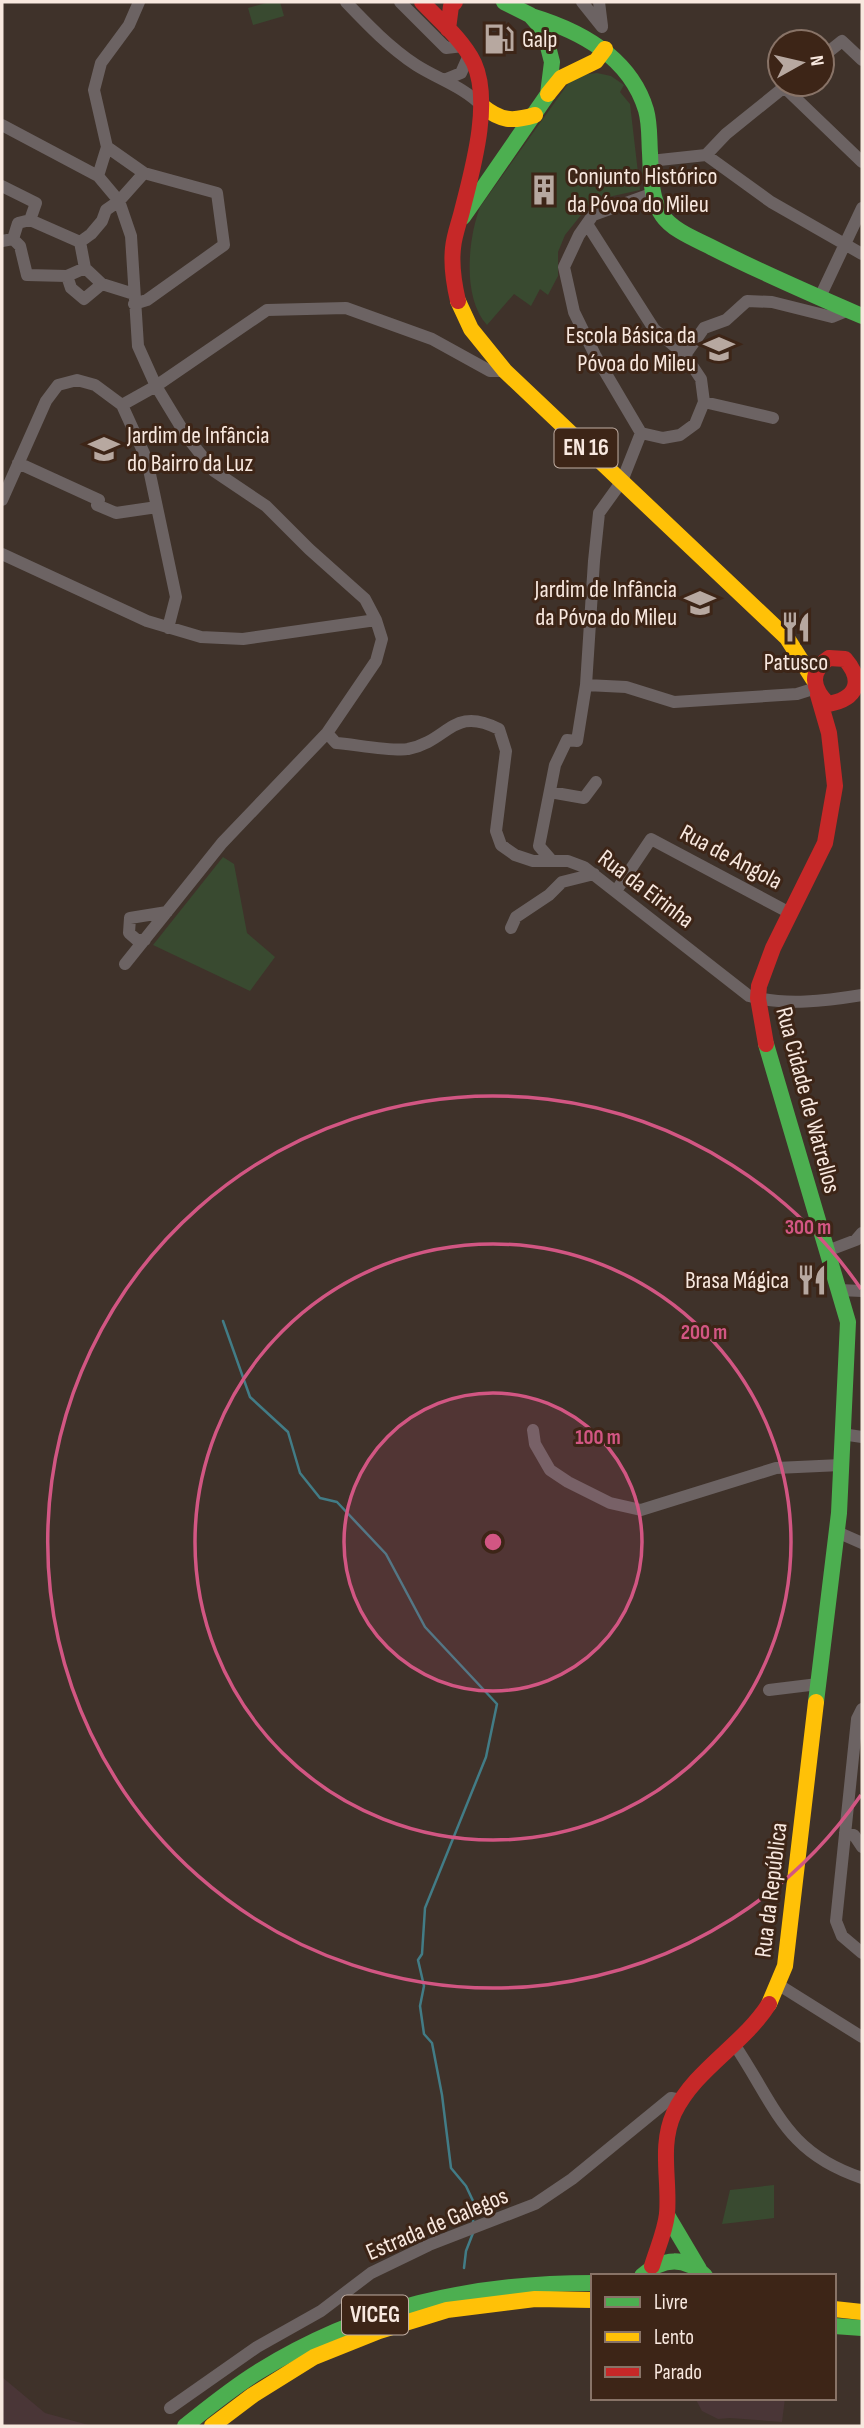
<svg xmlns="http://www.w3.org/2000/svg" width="864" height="2428" viewBox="0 0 864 2428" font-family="'Sofia Sans Condensed',sans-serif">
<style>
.commercial{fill:#4a3637}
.green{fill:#394a30}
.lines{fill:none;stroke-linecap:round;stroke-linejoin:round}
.stream{stroke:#427c86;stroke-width:2.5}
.street{stroke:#6c6363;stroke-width:12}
.fast{stroke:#4caf50;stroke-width:16}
.slow{stroke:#ffc107;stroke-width:16}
.jam{stroke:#c62828;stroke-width:16}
.ring{fill:none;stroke:#d25683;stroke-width:3.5}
.labels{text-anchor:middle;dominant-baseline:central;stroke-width:6;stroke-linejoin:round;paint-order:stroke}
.shield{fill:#3d2517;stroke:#c0aea3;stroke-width:2}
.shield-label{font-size:23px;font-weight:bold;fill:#f8e8df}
.poi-label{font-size:24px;fill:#f8e8df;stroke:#3d2517;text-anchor:start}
.street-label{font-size:24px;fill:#f8e8df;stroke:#3d2517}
.centre{fill:#d25683;stroke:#3d2517;stroke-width:3.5}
.ring-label{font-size:21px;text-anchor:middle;font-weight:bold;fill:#d25683;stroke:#3d2517;stroke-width:6;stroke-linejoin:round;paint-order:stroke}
</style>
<rect width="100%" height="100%" fill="#3f322a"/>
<path class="commercial" d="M2,2377L45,2413L92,2426H2Z
M695,2398H785L782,2422L730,2418L718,2419L702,2411Z"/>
<path class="green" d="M270,2H280L284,16L253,25L248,8Z
M597,73L611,76L624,85L620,92L630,104L640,190L604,198L589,205L565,235L558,252V276L548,295L540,289L531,306L514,294L487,325C462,298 468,239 480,207L570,81L581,75Z
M223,857L234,864L247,933L275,957L250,991L153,945Z
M774,2185V2218L722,2224L730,2190Z"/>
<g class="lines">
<path class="stream" d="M223,1321L250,1397L288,1432L300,1473L320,1498L337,1502L386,1554L425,1627L497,1704L486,1757L425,1908L422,1954L418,1960L424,1986L420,2006L424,2034L432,2043L442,2095L451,2168L466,2186L474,2203L473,2223
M464,2268L466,2251L473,2233"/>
<path class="street" d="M346,2C368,25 389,47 416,65C438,79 464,87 482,106
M400,2L446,48L463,46
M582,2L602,27
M599,2L602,26
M822,57L842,41L862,60
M444,80L461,73L469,55
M784,87L862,162
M2,125L98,176L119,201L131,236L138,346L156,386L187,437L214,471L266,506L309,549L365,599L376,620L382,639L376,661L327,733L222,843L125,964
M107,147L144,173
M706,155L726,134L788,84
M650,161L706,155L771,202L862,254
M98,176L107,147L94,90L101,63L129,25L139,2
M2,186L36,203L30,220L18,223L13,239L2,241
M30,220L80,242L85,268L102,284
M587,224L654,329L685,355L701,379L704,402L695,424L680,435L663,438L641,433
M13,239L20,246L27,275L67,276L85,268
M80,242L91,234L102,221L106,210L119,201L144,173L217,193L224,245L147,300L134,304
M67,276L71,288L84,299L102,284L134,294
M820,297L862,208
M685,355L704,328L726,320L747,301L772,302L832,317L849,310
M704,402L773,418
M122,405L156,386L267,310L346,308L432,339L490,371H505
M18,463L99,500L97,505L116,513L157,507
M2,500L46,401L58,385L77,380L95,385L122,405L147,460L176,597L168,628
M2,554L147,621L201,637L243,639L376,620
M586,685L626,687L674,702L797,694L816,688
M327,733L336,743C352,744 395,752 408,749C449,741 452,705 499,729L506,751L496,831L501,845L515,855L533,861H568L584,867L749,996C786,1006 825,1001 862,995
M550,792L584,798L596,782
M552,861L539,846L555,765L567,740L577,741L586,685L594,561L599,513L622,481L641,433L595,355L574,312L564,267L579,235L593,215L654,193
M616,891L651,839L790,913
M511,928L516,917L549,895L562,882L594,874
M145,940H137L129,933L130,918L167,912
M827,1251L856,1240L862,1233
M839,1290L862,1291
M533,1430L535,1444L550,1470L568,1482L610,1503L641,1510L776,1468L841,1465
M842,1434L862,1437
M837,1532L862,1543
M769,1690L818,1684
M862,1709L857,1719L836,1921L842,1936L862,1953
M845,1833L854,1835L862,1847
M779,1985L862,2037
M734,2044C776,2106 784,2152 862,2178
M170,2408L257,2347L321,2311L371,2273L429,2245L535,2204L572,2179L671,2098L681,2100"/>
<path class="fast" d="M531,16C581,31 630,57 646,110C650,124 649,139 650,153C651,173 650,198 662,215C672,230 695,239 711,247C760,272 811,294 862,316
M463,217L548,94L552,62L544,31L530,15L504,2
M766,1044L848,1322L839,1513L816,1702
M667,2215L699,2269
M642,2276C663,2257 685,2256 705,2276
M834,2326L862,2328
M185,2426C209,2407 232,2388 258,2372C363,2307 471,2283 593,2283"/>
<path class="slow" d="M548,94L561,78L596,61L605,49
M482,106C501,121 512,122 535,115
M458,301L471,329L505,371L787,638L813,679
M769,2004L785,1966L816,1702
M834,2309L862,2312
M212,2426L253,2395L314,2357L379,2331L447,2310L535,2299L593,2300"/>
<path class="jam" d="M422,2C440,21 462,39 474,63C492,103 472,171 462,211C459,223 454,236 453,248C451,266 454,284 458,301
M448,29L451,6L455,2
M829,658L845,659C864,681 857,699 828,704C812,688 809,672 829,658Z
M766,1044L758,998L759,986L773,948L825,843L835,786L829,733L818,695
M652,2266C657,2249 665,2232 667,2214C670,2180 659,2146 674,2113C695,2069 743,2045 769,2004"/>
</g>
<circle cx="493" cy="1542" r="149" fill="#d25683" fill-opacity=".12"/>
<g class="ring">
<circle cx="493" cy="1542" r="149"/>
<circle cx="493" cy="1542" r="298"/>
<path d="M861 1795A446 446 0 1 1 861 1289"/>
</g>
<defs>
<g id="fuel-bare" transform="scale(2.415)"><path d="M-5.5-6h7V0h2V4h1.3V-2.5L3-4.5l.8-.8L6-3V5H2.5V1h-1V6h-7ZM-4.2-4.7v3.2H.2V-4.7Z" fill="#b7a8a0" stroke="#3d2517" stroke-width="2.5" paint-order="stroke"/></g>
<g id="building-bare" transform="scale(2.415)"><path d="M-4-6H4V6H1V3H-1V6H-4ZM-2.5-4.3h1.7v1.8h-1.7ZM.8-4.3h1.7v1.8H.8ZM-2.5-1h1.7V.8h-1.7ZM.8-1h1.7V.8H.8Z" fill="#b7a8a0" stroke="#3d2517" stroke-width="2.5" paint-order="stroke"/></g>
<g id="school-bare" transform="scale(2.415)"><path d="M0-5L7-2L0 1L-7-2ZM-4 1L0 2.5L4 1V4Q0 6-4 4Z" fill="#b7a8a0" stroke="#3d2517" stroke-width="2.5" paint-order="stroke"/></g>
<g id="restaurant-bare" transform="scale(2.415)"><path d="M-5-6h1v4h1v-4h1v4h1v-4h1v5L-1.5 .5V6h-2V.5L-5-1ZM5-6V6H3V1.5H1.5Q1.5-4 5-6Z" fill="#b7a8a0" stroke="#3d2517" stroke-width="2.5" paint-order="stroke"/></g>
</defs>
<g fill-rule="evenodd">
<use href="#fuel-bare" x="499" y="39"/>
<use href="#building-bare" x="544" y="190"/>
<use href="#school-bare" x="719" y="349"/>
<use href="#school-bare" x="104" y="449"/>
<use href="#school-bare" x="700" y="603"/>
<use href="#restaurant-bare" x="796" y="627"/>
<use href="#restaurant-bare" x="812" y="1280"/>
</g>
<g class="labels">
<g class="shield">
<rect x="554.5" y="428.5" width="63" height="39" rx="5"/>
<rect x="342" y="2295.5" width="66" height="39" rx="5"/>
</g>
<g class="shield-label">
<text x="586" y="448">EN 16</text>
<text x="375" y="2315">VICEG</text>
</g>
<g class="poi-label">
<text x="522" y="39">Galp</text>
<text x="567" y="176">Conjunto Histórico<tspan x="567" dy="28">da Póvoa do Mileu</tspan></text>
<text x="696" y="335" text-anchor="end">Escola Básica da<tspan x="696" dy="28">Póvoa do Mileu</tspan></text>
<text x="127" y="435">Jardim de Infância<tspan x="127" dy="28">do Bairro da Luz</tspan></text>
<text x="677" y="589" text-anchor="end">Jardim de Infância<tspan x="677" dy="28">da Póvoa do Mileu</tspan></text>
<text x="796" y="662" text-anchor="middle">Patusco</text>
<text x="789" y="1280" text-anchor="end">Brasa Mágica</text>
</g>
<g class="street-label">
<text transform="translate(731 857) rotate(28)">Rua de Angola</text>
<text transform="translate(646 889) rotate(37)">Rua da Eirinha</text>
<text transform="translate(808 1100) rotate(75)">Rua Cidade de Watrellos</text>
<text transform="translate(771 1890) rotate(-83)">Rua da República</text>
<text transform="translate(437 2224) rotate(-23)">Estrada de Galegos</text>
</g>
</g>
<circle cx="493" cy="1542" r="10" class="centre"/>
<g class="ring-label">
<text x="808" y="1234">300 m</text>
<text x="704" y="1339">200 m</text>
<text x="598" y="1444">100 m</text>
</g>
<rect width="864" height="2428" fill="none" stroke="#f8e8df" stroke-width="7"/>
<rect x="591" y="2274" width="245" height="126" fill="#3d2517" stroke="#887367" stroke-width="2"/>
<rect x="605" y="2297" width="35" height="10" fill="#4caf50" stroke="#887367" stroke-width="2"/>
<text x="654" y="2309" font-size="21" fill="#f8e8df">Livre</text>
<rect x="605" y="2332" width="35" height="10" fill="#ffc107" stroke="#887367" stroke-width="2"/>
<text x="654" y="2344" font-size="21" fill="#f8e8df">Lento</text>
<rect x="605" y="2367" width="35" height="10" fill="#c62828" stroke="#887367" stroke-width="2"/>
<text x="654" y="2379" font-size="21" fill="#f8e8df">Parado</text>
<g transform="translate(801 63) rotate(82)"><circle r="33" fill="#3d2517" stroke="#887367" stroke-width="2"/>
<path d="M0-5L12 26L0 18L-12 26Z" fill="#b7a8a0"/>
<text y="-10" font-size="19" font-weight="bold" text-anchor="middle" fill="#f8e8df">N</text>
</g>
</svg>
